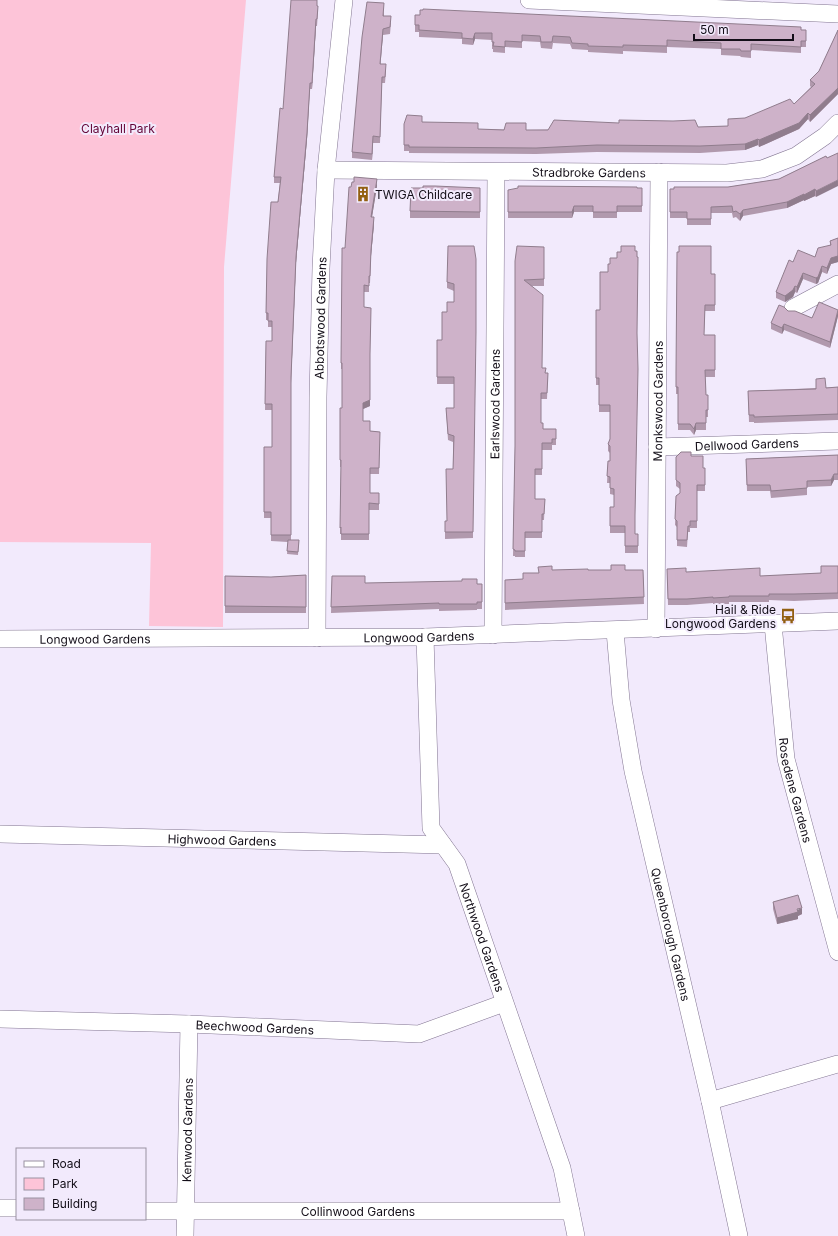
<svg xmlns="http://www.w3.org/2000/svg" width="838" height="1236" viewBox="0 0 838 1236" font-family="Inter,sans-serif">
<style>
.green{fill:#fdc4d8}
.lines{fill:none;stroke-linecap:round;stroke-linejoin:round}
.minor-casing{stroke:#827591;stroke-width:18}
.minor{stroke:#fff;stroke-width:17}
.wall{fill:#b199ad}
.shaded-wall{fill:#907d8d}
.building{fill:#ceb2c9;stroke:#907d8d}
.labels{text-anchor:middle;dominant-baseline:central;stroke-width:4;stroke-linejoin:round;paint-order:stroke}
.park-label{font-size:12px;fill:#630437;stroke:#f2eafc}
.street-label{font-size:12px;fill:#130e18;stroke:#f2eafc}
.poi-label{font-size:12px;fill:#130e18;stroke:#f2eafc;text-anchor:start}
</style>
<rect width="100%" height="100%" fill="#f2eafc"/>
<path class="green" d="M0,0H246L224,267L223,627L149,626L151,543L0,542Z"/>
<g class="lines">
<g class="minor-casing">
<g id="minor">
<path d="M529,0L838,14"/>
<path id="s1" d="M326,170L727,173L762,169L796,156L825,136L838,123"/>
<path d="M793,308L838,284"/>
<path id="s2" d="M657,447L838,441"/>
<path id="s3" d="M773,624L786,759L838,952"/>
<path id="s4" d="M656,629L659,172"/>
<path id="s5" d="M615,631L621,700L633,771L710,1101L739,1236"/>
<path id="s6" d="M493,635L496,173"/>
<path id="s7" d="M425,637L431,828L457,864L562,1168L576,1236"/>
<path id="s8" d="M317,638L318,397L321,268L326,170L344,0"/>
<path id="s9" d="M0,639L425,637L838,621"/>
<path id="s10" d="M0,834L443,845"/>
<path id="s11" d="M0,1019L189,1024L419,1034L504,1003"/>
<path d="M710,1101L838,1064"/>
<path d="M0,1208H17"/>
<path id="s12" d="M145,1211H571"/>
<path id="s13" d="M185,1236L189,1024"/>
</g>
</g>
<use href="#minor" class="minor"/>
</g>
<path class="wall" d="M317,0V6L318,12L317,26H316L312,89H310L307,139L296,263L291,383V540H299L298,555L287,554L288,542L271,541V518H264V447H272V410H265L266,341H272V327H268V320H266V297L280,183H274V177L283,109Z
M384,10V16L391,23L390,34L383,35L381,52L380,64L386,71L385,83H382L380,143H373L372,160L352,158V152Z
M415,25L806,30V47H801V53L751,50V58L741,57L740,56L721,55V49L667,47V53L623,51V54L588,52V50L572,49L570,44L553,43L552,49L541,48L540,42L522,41V48L505,47V53L493,52V49H492V40L475,39L473,45L462,44V39L419,37V32H415Z
M838,30V94L810,122L808,119L799,129L759,147L758,145L745,150L700,153L597,152L536,154L409,153V151H404V124L422,122L478,129L526,130L698,127L728,126L745,118L794,104L811,87L810,86V80L819,71Z
M826,156L816,197L815,196L804,201V200L787,208L743,216L740,221L736,217L733,218L732,213H711V225H687V218H670V189L728,187L779,179Z
M377,186L372,217L374,224L371,256L370,283H369V292H364V307L370,357V406L363,409V421L370,431L380,432L379,474H370V493H379V510H369V540H341V534H340L341,467H340V408H342V369H341V363L345,248Z
M480,188V218H410V211Z
M642,188V212H617V218H593V212H574L572,218H508V190Z
M838,238V262L831,264L827,274L822,272L818,283L816,284L803,279L797,293L795,292L793,297L785,302L776,298V292L793,262L815,257L830,245V241Z
M474,246L473,538L445,539V521H447L453,469V442L448,440L446,408H454V384H437V340H442L454,302V291L447,288V282Z
M544,247V286H532L542,368L545,373H548L547,399H541V423L543,429H556V445H552V450H542V475H535V499H545L544,520H542V538H525V557H515V556H513L515,446V261Z
M711,274H715V311H705L704,335H715V377H705L706,395H708V417H706V430H696L694,435L690,430H678V394H676V372Z
M596,310L637,335L635,519V534H638V553H625V533H610V507H614V495L610,494V483H607L608,461H610V453L608,451V444L610,439V412H599V385H596Z
M788,311L812,318L838,316L830,348L784,330L782,334L771,329V323Z
M838,387V420L754,423V422H749L748,391Z
M838,455V480H834L831,486L807,487V495L771,498L770,491H747L746,459Z
M691,456L703,468H705V491H697V528H690V532H688L687,547L677,546V527L675,525L676,496L680,493V489L676,486V457Z
M838,566V599L794,601L769,600V602H729V604H713V603L687,605H668L667,569L686,572L760,576L821,573Z
M552,570H643L644,604L505,610V580L523,579L538,573Z
M306,575V613H225V576L271,577Z
M332,576L365,583L482,584V609H477V610L439,611V609L331,613Z
M773,902L802,914L798,916V919L777,924L773,909Z"/>
<path class="shaded-wall" d="M316,19V26L312,89V83Z
M383,29V35L380,70V64Z
M475,33V39L473,45V39Z
M310,83L307,139L296,263L291,383V542V377L296,257Z
M838,88V94L810,122V115Z
M808,113V119L799,129L759,147V140Z
M373,136V143L372,160V154Z
M758,139V145L745,150V144Z
M377,179V186L371,223V217Z
M838,180V186L816,197V191Z
M815,189V196L804,201V195Z
M804,194V200L787,208V202Z
M574,206V212L572,218V212Z
M743,210V216L740,221V214Z
M374,217V224L371,256L370,283L371,250Z
M838,256V262L831,264L827,274V268L831,258Z
M822,266V272L818,283L816,284V278Z
M803,273V279L797,293V287Z
M795,286V292L793,297L785,302V296Z
M838,310V316L830,348V342Z
M784,324V330L782,334V328Z
M370,400V406L363,409V403Z
M696,423V430L694,435V429Z
M834,474V480L831,486V480Z
M802,908V914L798,916V919L777,924V918Z"/>
<path class="building" d="M291,0H317V6H318L317,19H316L312,83H310L307,133L296,257L291,377V535H271V512H264V447H272V404H265L266,341H272V321H268V313H266L267,259L271,202H278L281,177H274L280,108L283,109Z
M367,2L384,3L383,16H391L390,27L383,29L380,64H386L385,77H382L380,137L373,136L372,154L352,152L362,37Z
M423,9L801,27V30H806V41H801V47L751,44V51H741L740,49H721V43L667,40V46L623,45V47L588,46V44L572,43L570,37L553,36L552,42H541L540,36L522,35V42L505,41V47L493,46L494,42H492V33H475L473,39L462,38V33L419,30V25H415V15H420V10H423Z
M838,30V88L810,115L808,113L799,123L759,140L758,139L745,144L700,146L597,145L536,148L409,147V145H404V124L407,115L422,116V122L478,123V129L504,130L506,123H526V130H548L554,120L619,123V120L673,121L695,120L698,127L728,126V119L745,118L790,99L794,104L815,84L810,80L819,71Z
M838,153V180L816,191L815,189L804,195V194L787,202L743,210L740,214L736,211L733,212L732,206L711,207V219H687V212H670V189H674V187H728L779,179L826,156L827,158Z
M354,177L377,179L371,217H374L371,250L370,276H369V286L364,285V307L371,308L370,354V400L363,403V421H370V431L380,432L379,468H370V493H379V504L369,503V534H341V527L340,528L341,460H340V408H342V363H341L342,253V248H345L349,187H351L352,182H354Z
M423,186H435L480,188V212L410,211L411,188H423Z
M518,186L637,187V188H642V206H617V212H593V206H574L572,212H508V190L518,188Z
M838,238V256L831,258L827,268L822,266L818,277L816,278L803,273L797,287L795,286L793,290L785,296L776,292L789,260L793,262L798,250L815,257L818,248L831,245L830,241Z
M448,246H474L476,259V332L473,532H445V521H447L446,469H453L454,436L448,434L446,408H454V377H437V340H442V312H447V302H454V284L447,282Z
M517,246L544,247V279L524,280L543,295L542,368H546L545,373H548L547,393H541V423H543V429H556V439H552V443H542V469H535V499H545L544,514H542V532H525V551H515V550L513,549L515,446V261Z
M621,246H635V251H637V257H638L637,333L638,369L635,515V534H638V546H625V526H610V507H614V489L610,488V477L607,476L608,461H610V446L608,444L610,439V405H599V378H596V310H600V272H608V264H610V258H617V252H621Z
M679,246H711V274H715V305H705L704,335H715V370H705L706,395H708V410H706V423H696L694,429L690,424H678V387H676V372L677,252H679Z
M819,302L838,310L830,342L784,324L782,328L771,323L779,305L784,307L788,311H795L812,318Z
M825,378L826,388L838,387V414L754,417V415H749L748,391L816,389V379Z
M681,452H691V456H703V468H705V485H697V521H690V526H688L687,540H677V521L675,519L676,496L680,493V483L676,480V457Z
M838,455V474H834L831,480L807,481V488L771,491L770,485H747L746,459Z
M288,540H299L298,552L287,551Z
M611,565H625V570H643L644,597L505,603V580L523,579V573H539L538,567L552,566V570L588,569V570H611Z
M821,566H838V593L794,594H769V596H729V597L713,598V597L687,599H668L667,569L686,568V572L760,568V576L821,573Z
M306,575V607L225,606V576L271,577Z
M332,576H365V583L462,581V579H477V584H482V602H477V604H439V603L331,607Z
M798,895L802,908L797,909L798,912L777,918L773,902Z"/>
<defs>
<g id="building-bare" transform="scale(1.2)"><path d="M-4-6H4V6H1V3H-1V6H-4ZM-2.5-4.3h1.7v1.8h-1.7ZM.8-4.3h1.7v1.8H.8ZM-2.5-1h1.7V.8h-1.7ZM.8-1h1.7V.8H.8Z" fill="#925f11" stroke="#f2eafc" stroke-width="2.5" paint-order="stroke"/></g>
<g id="bus-bare" transform="scale(1.2)"><path d="M-5-6H5V4H4V6H2V4H-2V6H-4V4H-5ZM-3.5-4V0h7V-4ZM-3.5 1.2v1.5H-2V1.2ZM2 1.2v1.5H3.5V1.2Z" fill="#925f11" stroke="#f2eafc" stroke-width="2.5" paint-order="stroke"/></g>
</defs>
<g fill-rule="evenodd">
<use href="#building-bare" x="363" y="194"/>
<use href="#bus-bare" x="788" y="616"/>
</g>
<g class="labels">
<g class="park-label">
<text x="118" y="128">Clayhall Park</text>
</g>
<g class="street-label">
<text stroke="none"><textPath href="#s1" startOffset="263">Stradbroke Gardens</textPath></text>
<text stroke="none"><textPath href="#s8" startOffset="320">Abbotswood Gardens</textPath></text>
<text stroke="none"><textPath href="#s4" startOffset="228">Monkswood Gardens</textPath></text>
<text stroke="none"><textPath href="#s6" startOffset="231">Earlswood Gardens</textPath></text>
<text stroke="none"><textPath href="#s2" startOffset="90">Dellwood Gardens</textPath></text>
<text stroke="none"><textPath href="#s9" startOffset="419">Longwood Gardens</textPath></text>
<text stroke="none"><textPath href="#s9" startOffset="95">Longwood Gardens</textPath></text>
<text stroke="none"><textPath href="#s3" startOffset="168">Rosedene Gardens</textPath></text>
<text stroke="none"><textPath href="#s10" startOffset="222">Highwood Gardens</textPath></text>
<text stroke="none"><textPath href="#s5" startOffset="309">Queenborough Gardens</textPath></text>
<text stroke="none"><textPath href="#s7" startOffset="313">Northwood Gardens</textPath></text>
<text stroke="none"><textPath href="#s11" startOffset="255">Beechwood Gardens</textPath></text>
<text stroke="none"><textPath href="#s13" startOffset="106">Kenwood Gardens</textPath></text>
<text stroke="none"><textPath href="#s12" startOffset="213">Collinwood Gardens</textPath></text>
</g>
<g class="poi-label">
<text x="375" y="194">TWIGA Childcare</text>
<text x="776" y="609" text-anchor="end">Hail &amp; Ride<tspan x="776" dy="14">Longwood Gardens</tspan></text>
</g>
</g>
<rect x="16" y="1148" width="130" height="72" fill="#f2eafc" stroke="#9992a1"/>
<rect x="24" y="1161" width="20" height="6" fill="#ffffff" stroke="#9992a1"/>
<text x="52" y="1168" font-size="12" fill="#130e18">Road</text>
<rect x="24" y="1178" width="20" height="12" fill="#fdc4d8" stroke="#9992a1"/>
<text x="52" y="1188" font-size="12" fill="#130e18">Park</text>
<rect x="24" y="1198" width="20" height="12" fill="#ceb2c9" stroke="#9992a1"/>
<text x="52" y="1208" font-size="12" fill="#130e18">Building</text>
<path d="M694 34v6h99v-6" fill="none" stroke="#130e18" stroke-width="2"/>
<text x="700" y="34" font-size="12" fill="#130e18" stroke="#f2eafc" stroke-width="3" paint-order="stroke">50 m</text>
</svg>
